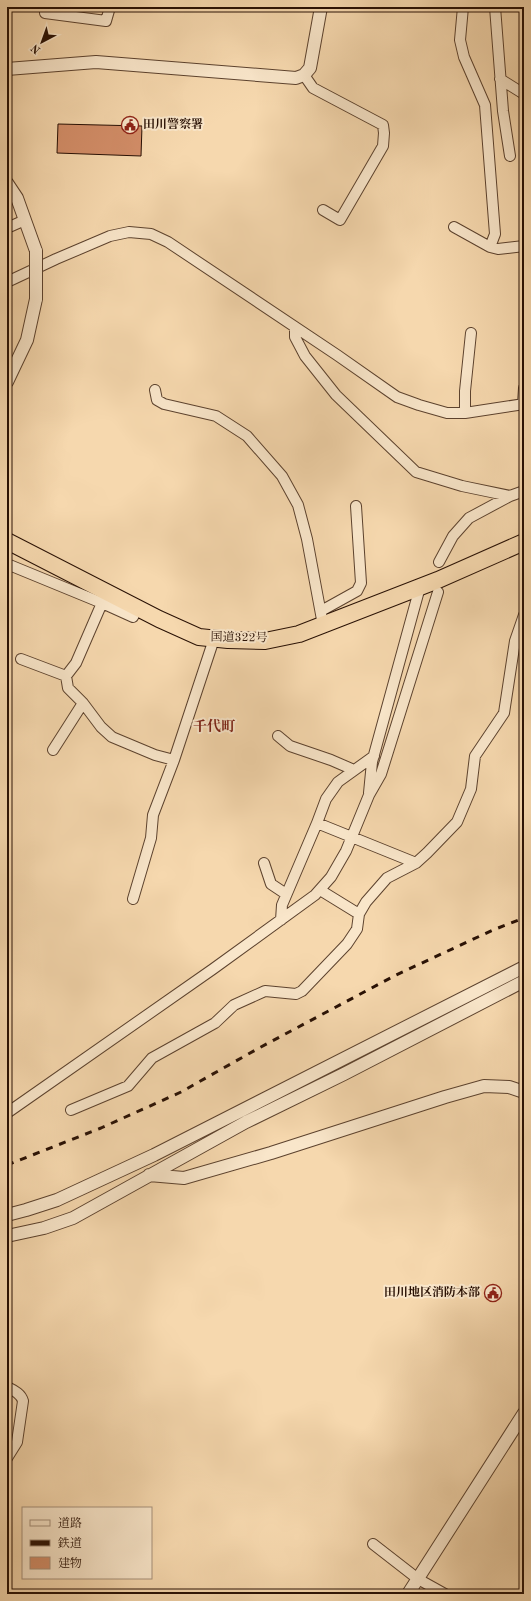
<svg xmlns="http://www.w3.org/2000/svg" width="531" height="1601" viewBox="0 0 531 1601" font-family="'Old Standard TT','Noto Serif JP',serif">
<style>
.building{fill:#d38e69;stroke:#281004}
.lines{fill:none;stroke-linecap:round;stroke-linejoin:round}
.minor-casing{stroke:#5c422e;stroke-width:12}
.tertiary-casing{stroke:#5c422e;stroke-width:14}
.trunk-casing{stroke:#281004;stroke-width:18}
.minor{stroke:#f9e6ca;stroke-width:10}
.tertiary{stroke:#f9e6ca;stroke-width:12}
.trunk{stroke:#f6d8ae;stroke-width:16}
.rail{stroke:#281004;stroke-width:3;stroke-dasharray:7 7;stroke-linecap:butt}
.tertiary-bridge-casing{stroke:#5c422e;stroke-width:14;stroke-linecap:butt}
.tertiary-bridge{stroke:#f9e6ca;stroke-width:12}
.labels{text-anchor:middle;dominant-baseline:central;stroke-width:4;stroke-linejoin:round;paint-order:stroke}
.poi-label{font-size:12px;font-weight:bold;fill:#281004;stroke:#f9e6ca;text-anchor:start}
.street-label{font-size:12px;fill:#281004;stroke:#f9e6ca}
.quarter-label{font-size:14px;font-weight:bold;fill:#7a1f14;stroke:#f9e6ca}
</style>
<rect width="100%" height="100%" fill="#f6d8ae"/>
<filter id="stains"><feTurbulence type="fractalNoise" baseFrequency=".005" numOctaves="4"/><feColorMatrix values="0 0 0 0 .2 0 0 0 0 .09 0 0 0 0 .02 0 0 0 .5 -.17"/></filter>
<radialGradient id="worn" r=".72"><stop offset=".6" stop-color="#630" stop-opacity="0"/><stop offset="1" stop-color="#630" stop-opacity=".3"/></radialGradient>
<path class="building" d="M58,124L142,126L141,156L57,153Z"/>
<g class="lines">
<g class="minor-casing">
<path id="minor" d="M495,7L503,111L510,156
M45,13L106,21L110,7
M304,75L313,88L383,125L384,133L383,146L340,220L323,210
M500,79L524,94
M454,227L490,247L495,234L485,105L464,57L460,40L463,7
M7,228L25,220
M490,247L498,249L524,246
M7,282L56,259L110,236L129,232L151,234L168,242L337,355L397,397L419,405L447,413H465L524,404
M295,327V337L305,356L336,395L416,472L462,486L510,496
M155,390L157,400L164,404L216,416L247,436L282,476L298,505L307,539L323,625
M523,404L524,388
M465,413V391L471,333
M439,562L453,536L469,518L510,496L524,491
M7,564L102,603
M321,611L357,591L361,583L356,506
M21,659L66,676L68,688L83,703L101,727L112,737L155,755L174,760
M66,676L76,663L102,603L133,617L137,608
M278,736L290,746L331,760L354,770
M53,750L83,703
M374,756L338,782L326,799L317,823L416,863
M369,793L372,762L420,587
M264,863L271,884L286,894
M320,890L359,914L366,902L387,878L416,863L427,853L457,822L471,789L475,756L504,713L515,641L524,615
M133,899L151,838L153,815L174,760L214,639
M281,920L282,905L317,823
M71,1110L128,1086L152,1058L215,1023L234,1005L265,991L296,994L302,991L347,944L357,929L359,914
M7,1113L213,969L315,895L331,877L346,851L369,795L381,774L438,592
M7,1387C13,1390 21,1393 23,1401L17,1442L7,1458
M373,1544L418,1579L445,1594"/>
</g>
<g class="tertiary-casing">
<path id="tertiary" d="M7,69L96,62L296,78L304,75L310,68L321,7
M7,183L17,198L36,251
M7,382L27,340L36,299
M149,1175L184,1178L271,1153L445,1097L484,1086L509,1087L524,1092
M7,1215L26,1210L57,1200L154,1155L524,967
M7,1236L44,1228L73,1218L246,1122L344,1074L524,981
M408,1594L524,1413"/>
</g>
<g class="trunk-casing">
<path id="trunk" d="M7,541L159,619L199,637L228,640L265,641L299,634L438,580L524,542"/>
</g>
<use href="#minor" class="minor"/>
<use href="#tertiary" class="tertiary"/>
<use href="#trunk" class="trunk"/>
<path class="rail" d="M7,1165L101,1128L181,1092L259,1048L396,975L493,930L524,918"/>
<g class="tertiary-bridge-casing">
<path id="tertiary-bridge" d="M36,251V299"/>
</g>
<use href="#tertiary-bridge" class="tertiary-bridge"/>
</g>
<defs>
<g id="civic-ring" transform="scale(0.9)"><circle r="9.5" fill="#f9e6ca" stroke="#8f2418" stroke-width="1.5"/><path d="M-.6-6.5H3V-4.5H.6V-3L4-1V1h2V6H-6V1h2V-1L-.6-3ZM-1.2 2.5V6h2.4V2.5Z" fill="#8f2418"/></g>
</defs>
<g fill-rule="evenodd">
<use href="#civic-ring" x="130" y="125"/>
<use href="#civic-ring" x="493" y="1293"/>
</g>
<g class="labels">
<g class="poi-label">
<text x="143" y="125">田川警察署</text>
<text x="480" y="1293" text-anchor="end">田川地区消防本部</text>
</g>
<g class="street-label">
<text transform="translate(239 638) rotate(1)">国道322号</text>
</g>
<g class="quarter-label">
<text x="214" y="727">千代町</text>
</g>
</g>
<rect width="531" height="1601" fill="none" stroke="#f6d8ae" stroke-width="24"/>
<rect x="8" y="8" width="515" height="1585" fill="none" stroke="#281004" stroke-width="2"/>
<rect x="12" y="12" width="507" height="1577" fill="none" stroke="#281004"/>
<rect x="22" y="1507" width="130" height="72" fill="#f9e6ca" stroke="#a5907b"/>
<rect x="30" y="1520" width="20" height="6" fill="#f9e6ca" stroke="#a5907b"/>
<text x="58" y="1527" font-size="12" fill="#281004">道路</text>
<rect x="30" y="1540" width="20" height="6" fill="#281004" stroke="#a5907b"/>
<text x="58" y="1547" font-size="12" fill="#281004">鉄道</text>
<rect x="30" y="1557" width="20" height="12" fill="#d38e69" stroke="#a5907b"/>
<text x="58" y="1567" font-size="12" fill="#281004">建物</text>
<g transform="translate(42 42) rotate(221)" stroke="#f9e6ca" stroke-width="3" paint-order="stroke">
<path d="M0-3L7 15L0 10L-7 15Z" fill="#281004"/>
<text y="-6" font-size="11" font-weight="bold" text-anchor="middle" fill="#281004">N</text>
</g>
<rect width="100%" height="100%" filter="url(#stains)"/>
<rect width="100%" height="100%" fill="url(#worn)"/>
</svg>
